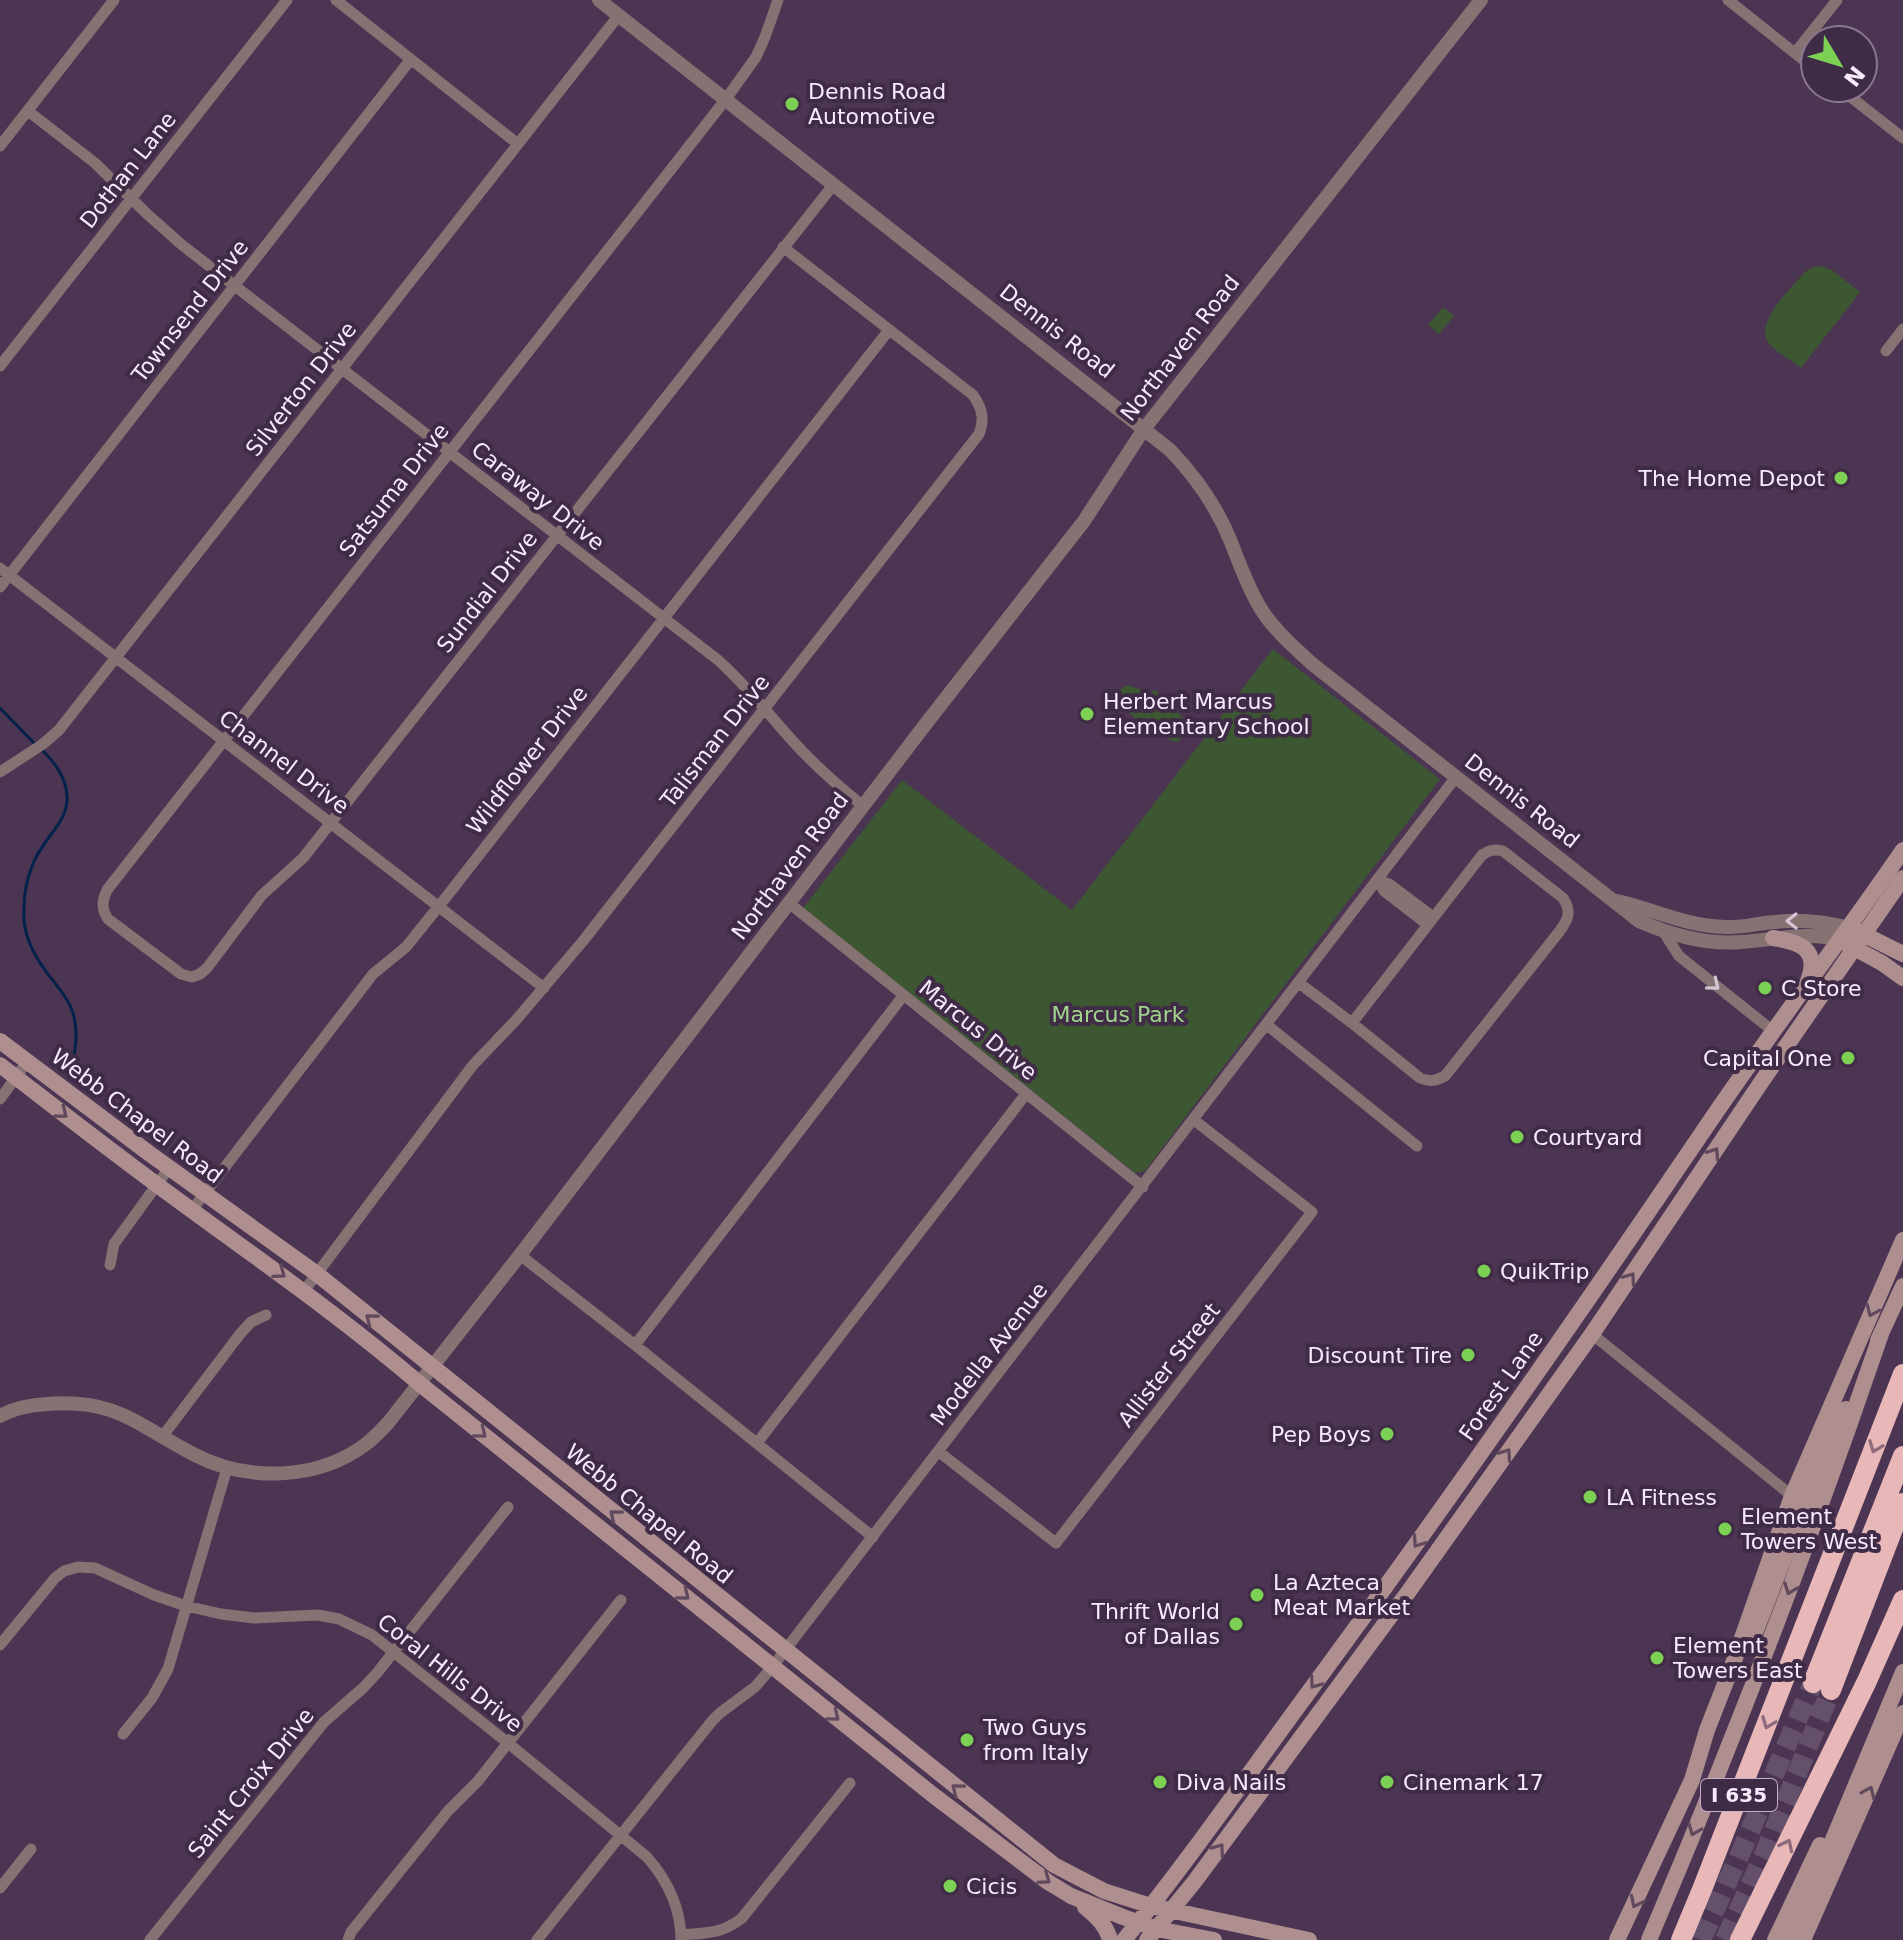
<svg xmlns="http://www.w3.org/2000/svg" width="1903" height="1940" viewBox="0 0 1903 1940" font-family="'DejaVu Sans',sans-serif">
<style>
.green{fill:#3d5733}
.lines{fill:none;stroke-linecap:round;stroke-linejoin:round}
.stream{stroke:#03224b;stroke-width:3}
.motorway-tunnel{stroke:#65506c;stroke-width:20;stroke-dasharray:20 10;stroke-linecap:butt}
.minor{stroke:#867273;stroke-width:11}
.tertiary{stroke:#867273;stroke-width:14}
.secondary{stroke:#ae8e8f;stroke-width:16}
.motorway{stroke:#e8b7b8;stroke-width:20}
.oneway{stroke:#d5c6d3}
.oneway2{stroke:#61495d}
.oneway3{stroke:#8c6a7a}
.poi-dot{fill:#7cd155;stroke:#402b47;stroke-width:3}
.labels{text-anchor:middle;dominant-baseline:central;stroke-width:8;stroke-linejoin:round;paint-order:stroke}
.shield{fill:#402b47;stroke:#c0b1c6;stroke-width:2}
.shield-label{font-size:20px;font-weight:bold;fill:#f7eafc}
.poi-label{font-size:22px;fill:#f7eafc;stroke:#402b47;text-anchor:start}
.street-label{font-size:22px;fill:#f7eafc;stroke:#402b47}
.park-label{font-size:22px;fill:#9fd48a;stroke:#402b47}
</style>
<rect width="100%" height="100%" fill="#4b3552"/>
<path class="green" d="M1820,266L1832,270L1860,292L1801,368C1791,360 1777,353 1769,343C1753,324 1792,287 1805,272L1811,268Z
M1443,307L1454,316L1439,334L1428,325Z
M1273,649L1440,779L1145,1171L1135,1173L803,908L902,780L1072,910Z
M1127,685L1151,693L1155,690L1165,699V702L1188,722L1189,732L1177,742L1172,741L1150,726L1147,728L1114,701V693Z"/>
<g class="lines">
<path class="stream" d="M0,708L36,745
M42,750C61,768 76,794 61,820C52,835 38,849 32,866C27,879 24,894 24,908C22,931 31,951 45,970C54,983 66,994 72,1010C80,1031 74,1055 71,1076"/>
<path class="motorway-tunnel" d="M1701,1940L1744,1845L1813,1683
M1725,1940L1764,1855L1831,1690"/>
<path class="minor" d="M336,0L518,144
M778,0L765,37L756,57L726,99L107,890C102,901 101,908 108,919L181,974L192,977L200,974L207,968L262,895L303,858L834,184
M1728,0L1815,69
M1795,53L1837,0
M1839,88L1903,138
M28,111L95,163L146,213L182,245L718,660C745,684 766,711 790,738C812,763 837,785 863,806
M0,146L114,0
M1886,351L1903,329
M0,366L287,0
M0,568L544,988
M0,587L411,59
M0,772L43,744L59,730L619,15
M1377,880L1389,884L1433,917
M1378,881L1384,891L1428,925
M789,903L1143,1187
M1663,931L1679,956L1773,1031
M1299,983L1352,1023L1420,1078C1430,1082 1435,1081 1445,1076L1559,932C1568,920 1572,912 1563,898L1503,851C1494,849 1490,850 1482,855L1352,1023
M1267,1025L1417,1146
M0,1099L27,1062
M192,1210L373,974L406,947L447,896L889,330
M520,1255L635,1345L873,1537
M110,1265L114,1244L169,1168
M304,1291L473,1065L516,1020L583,941L979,434C985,419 982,408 973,395L783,247
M1592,1334L1792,1496
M635,1345L903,996
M162,1437L240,1334L251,1322L266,1315
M757,1443L1026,1094
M939,1452L1056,1543L1312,1212L1194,1120
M0,1645L55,1578L64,1571L78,1567L95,1568L154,1595L186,1606L221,1614L254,1618L318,1615L339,1619L372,1635L508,1743L647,1857C668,1881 681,1907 681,1940
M123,1734L152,1698L168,1669L227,1468
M0,1888L31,1849
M681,1935C706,1933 722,1934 742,1918L850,1783
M150,1940L324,1722L363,1688L377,1673L508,1507
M348,1940L351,1932L448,1811L478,1781L621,1600
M537,1940L712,1721L720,1713L755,1687L773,1666L1456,777"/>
<path class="tertiary" d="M599,0L1170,450C1196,477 1217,507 1231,542C1240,565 1248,588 1261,609C1274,630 1294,647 1311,663L1639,921C1671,935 1706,945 1741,942C1775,940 1807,931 1840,940
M1617,901C1654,909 1688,927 1726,927C1743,928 1759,923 1775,922C1800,919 1825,922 1849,928
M0,1416C14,1408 31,1405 47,1404C115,1398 137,1425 193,1454C246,1482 317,1481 366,1444C374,1438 381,1430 388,1423L520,1255L928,721L1084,521L1144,429L1481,0"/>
<path class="secondary" d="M1855,930L1903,954
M1773,938C1800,942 1820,949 1808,981
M1845,943L1882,963L1903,978
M0,1041L150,1154L317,1274L1054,1865L1104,1891L1151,1906L1309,1940
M0,1065C52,1105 103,1145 156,1184C245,1250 336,1312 420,1384L933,1795L1048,1882L1071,1896L1123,1917L1157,1929L1214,1940
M1878,1340L1903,1286
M1751,1643L1805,1504L1846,1409
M1085,1907C1096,1916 1107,1926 1110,1940
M1124,1940C1185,1865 1240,1786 1297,1708C1437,1518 1572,1325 1704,1130C1768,1035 1838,945 1903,850
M1147,1940L1195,1881L1409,1591L1592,1334L1762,1081L1903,878
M1617,1940L1692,1780L1707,1730L1734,1661L1792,1496L1903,1240
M1649,1940C1734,1740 1812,1537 1882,1331
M1775,1940L1820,1845
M1791,1940L1903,1672
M1803,1940L1903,1713"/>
<path class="motorway" d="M1813,1683L1903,1456
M1831,1690L1903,1503
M1681,1940L1703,1887L1903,1374
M1740,1940L1867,1681L1903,1600"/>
</g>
<defs><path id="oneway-chevron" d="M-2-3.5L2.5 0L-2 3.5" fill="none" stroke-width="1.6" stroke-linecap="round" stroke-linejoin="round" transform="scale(2)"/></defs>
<g class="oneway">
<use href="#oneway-chevron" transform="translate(1792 921) rotate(179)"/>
<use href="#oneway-chevron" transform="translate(1714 985) rotate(39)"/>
</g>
<g class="oneway2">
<use href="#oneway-chevron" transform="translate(62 1113) rotate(38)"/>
<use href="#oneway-chevron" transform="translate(1714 1153) rotate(-56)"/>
<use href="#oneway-chevron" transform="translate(280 1273) rotate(36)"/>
<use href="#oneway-chevron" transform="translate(1630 1278) rotate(-55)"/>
<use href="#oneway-chevron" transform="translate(1872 1311) rotate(114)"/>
<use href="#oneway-chevron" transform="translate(371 1319) rotate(-141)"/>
<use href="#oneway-chevron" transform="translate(481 1433) rotate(39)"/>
<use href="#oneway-chevron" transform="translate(1506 1454) rotate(-55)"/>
<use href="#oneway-chevron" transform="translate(615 1515) rotate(-141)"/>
<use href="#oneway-chevron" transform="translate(1418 1542) rotate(125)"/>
<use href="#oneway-chevron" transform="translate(1790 1589) rotate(110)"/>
<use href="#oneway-chevron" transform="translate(684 1595) rotate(39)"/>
<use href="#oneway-chevron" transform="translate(1315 1683) rotate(126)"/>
<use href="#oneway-chevron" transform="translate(834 1716) rotate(39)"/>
<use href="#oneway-chevron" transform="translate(957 1789) rotate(-141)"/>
<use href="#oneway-chevron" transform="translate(1869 1792) rotate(-66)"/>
<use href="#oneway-chevron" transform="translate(1694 1830) rotate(112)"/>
<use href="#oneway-chevron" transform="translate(1219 1849) rotate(-54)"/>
<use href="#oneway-chevron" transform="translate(1045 1879) rotate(35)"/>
<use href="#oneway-chevron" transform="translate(1636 1902) rotate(116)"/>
</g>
<g class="oneway3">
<use href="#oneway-chevron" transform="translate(1875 1447) rotate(111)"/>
<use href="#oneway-chevron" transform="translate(1768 1723) rotate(111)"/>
<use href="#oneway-chevron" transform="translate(1787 1845) rotate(-64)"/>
</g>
<g class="poi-dot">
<circle cx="792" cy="104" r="8"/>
<circle cx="1841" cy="478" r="8"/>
<circle cx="1087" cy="714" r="8"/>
<circle cx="1765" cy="988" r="8"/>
<circle cx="1848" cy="1058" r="8"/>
<circle cx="1517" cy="1137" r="8"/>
<circle cx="1484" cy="1271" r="8"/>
<circle cx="1468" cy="1355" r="8"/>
<circle cx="1387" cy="1434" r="8"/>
<circle cx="1590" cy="1497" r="8"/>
<circle cx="1725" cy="1529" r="8"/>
<circle cx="1257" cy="1595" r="8"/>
<circle cx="1236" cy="1624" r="8"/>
<circle cx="1657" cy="1658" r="8"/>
<circle cx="967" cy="1740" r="8"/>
<circle cx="1160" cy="1782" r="8"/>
<circle cx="1387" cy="1782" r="8"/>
<circle cx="950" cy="1886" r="8"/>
</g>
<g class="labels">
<rect class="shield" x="1701" y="1779" width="76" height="32" rx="6"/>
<g class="shield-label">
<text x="1739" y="1795">I 635</text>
</g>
<g class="poi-label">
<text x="808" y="91">Dennis Road<tspan x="808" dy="25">Automotive</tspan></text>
<text x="1825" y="478" text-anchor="end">The Home Depot</text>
<text x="1103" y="701">Herbert Marcus<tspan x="1103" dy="25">Elementary School</tspan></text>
<text x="1781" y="988">C Store</text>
<text x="1832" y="1058" text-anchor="end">Capital One</text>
<text x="1533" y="1137">Courtyard</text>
<text x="1500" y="1271">QuikTrip</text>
<text x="1452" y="1355" text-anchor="end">Discount Tire</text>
<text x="1371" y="1434" text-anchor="end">Pep Boys</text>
<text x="1606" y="1497">LA Fitness</text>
<text x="1741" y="1516">Element<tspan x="1741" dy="25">Towers West</tspan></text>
<text x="1273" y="1582">La Azteca<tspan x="1273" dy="25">Meat Market</tspan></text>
<text x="1220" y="1611" text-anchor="end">Thrift World<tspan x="1220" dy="25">of Dallas</tspan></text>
<text x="1673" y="1645">Element<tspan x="1673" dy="25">Towers East</tspan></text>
<text x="983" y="1727">Two Guys<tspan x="983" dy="25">from Italy</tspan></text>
<text x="1176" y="1782">Diva Nails</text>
<text x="1403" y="1782">Cinemark 17</text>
<text x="966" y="1886">Cicis</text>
</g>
<g class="street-label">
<text transform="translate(128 170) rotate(-52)">Dothan Lane</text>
<text transform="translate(190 311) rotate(-52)">Townsend Drive</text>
<text transform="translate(1057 331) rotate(38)">Dennis Road</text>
<text transform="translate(1180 348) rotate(-52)">Northaven Road</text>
<text transform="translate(301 389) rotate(-52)">Silverton Drive</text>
<text transform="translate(394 490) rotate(-52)">Satsuma Drive</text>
<text transform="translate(538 496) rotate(38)">Caraway Drive</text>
<text transform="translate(487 592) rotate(-52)">Sundial Drive</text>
<text transform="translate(715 741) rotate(-52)">Talisman Drive</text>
<text transform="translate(527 760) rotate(-52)">Wildflower Drive</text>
<text transform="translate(284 762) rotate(37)">Channel Drive</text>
<text transform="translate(1522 801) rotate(38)">Dennis Road</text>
<text transform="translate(790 866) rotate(-53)">Northaven Road</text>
<text transform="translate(978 1030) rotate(39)">Marcus Drive</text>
<text transform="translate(137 1116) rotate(37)">Webb Chapel Road</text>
<text transform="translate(989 1354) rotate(-52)">Modella Avenue</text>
<text transform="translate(1169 1365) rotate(-52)">Allister Street</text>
<text transform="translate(1501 1386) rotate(-55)">Forest Lane</text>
<text transform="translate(649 1514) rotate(39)">Webb Chapel Road</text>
<text transform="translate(450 1673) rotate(38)">Coral Hills Drive</text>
<text transform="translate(251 1783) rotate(-51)">Saint Croix Drive</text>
</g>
<g class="park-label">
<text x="1118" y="1014">Marcus Park</text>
</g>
</g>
<g transform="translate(1839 64) rotate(128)"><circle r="38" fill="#402b47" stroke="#89778f" stroke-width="2"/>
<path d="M0-6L14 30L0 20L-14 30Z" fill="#7cd155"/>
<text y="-12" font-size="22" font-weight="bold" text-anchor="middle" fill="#f7eafc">N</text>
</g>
</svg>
